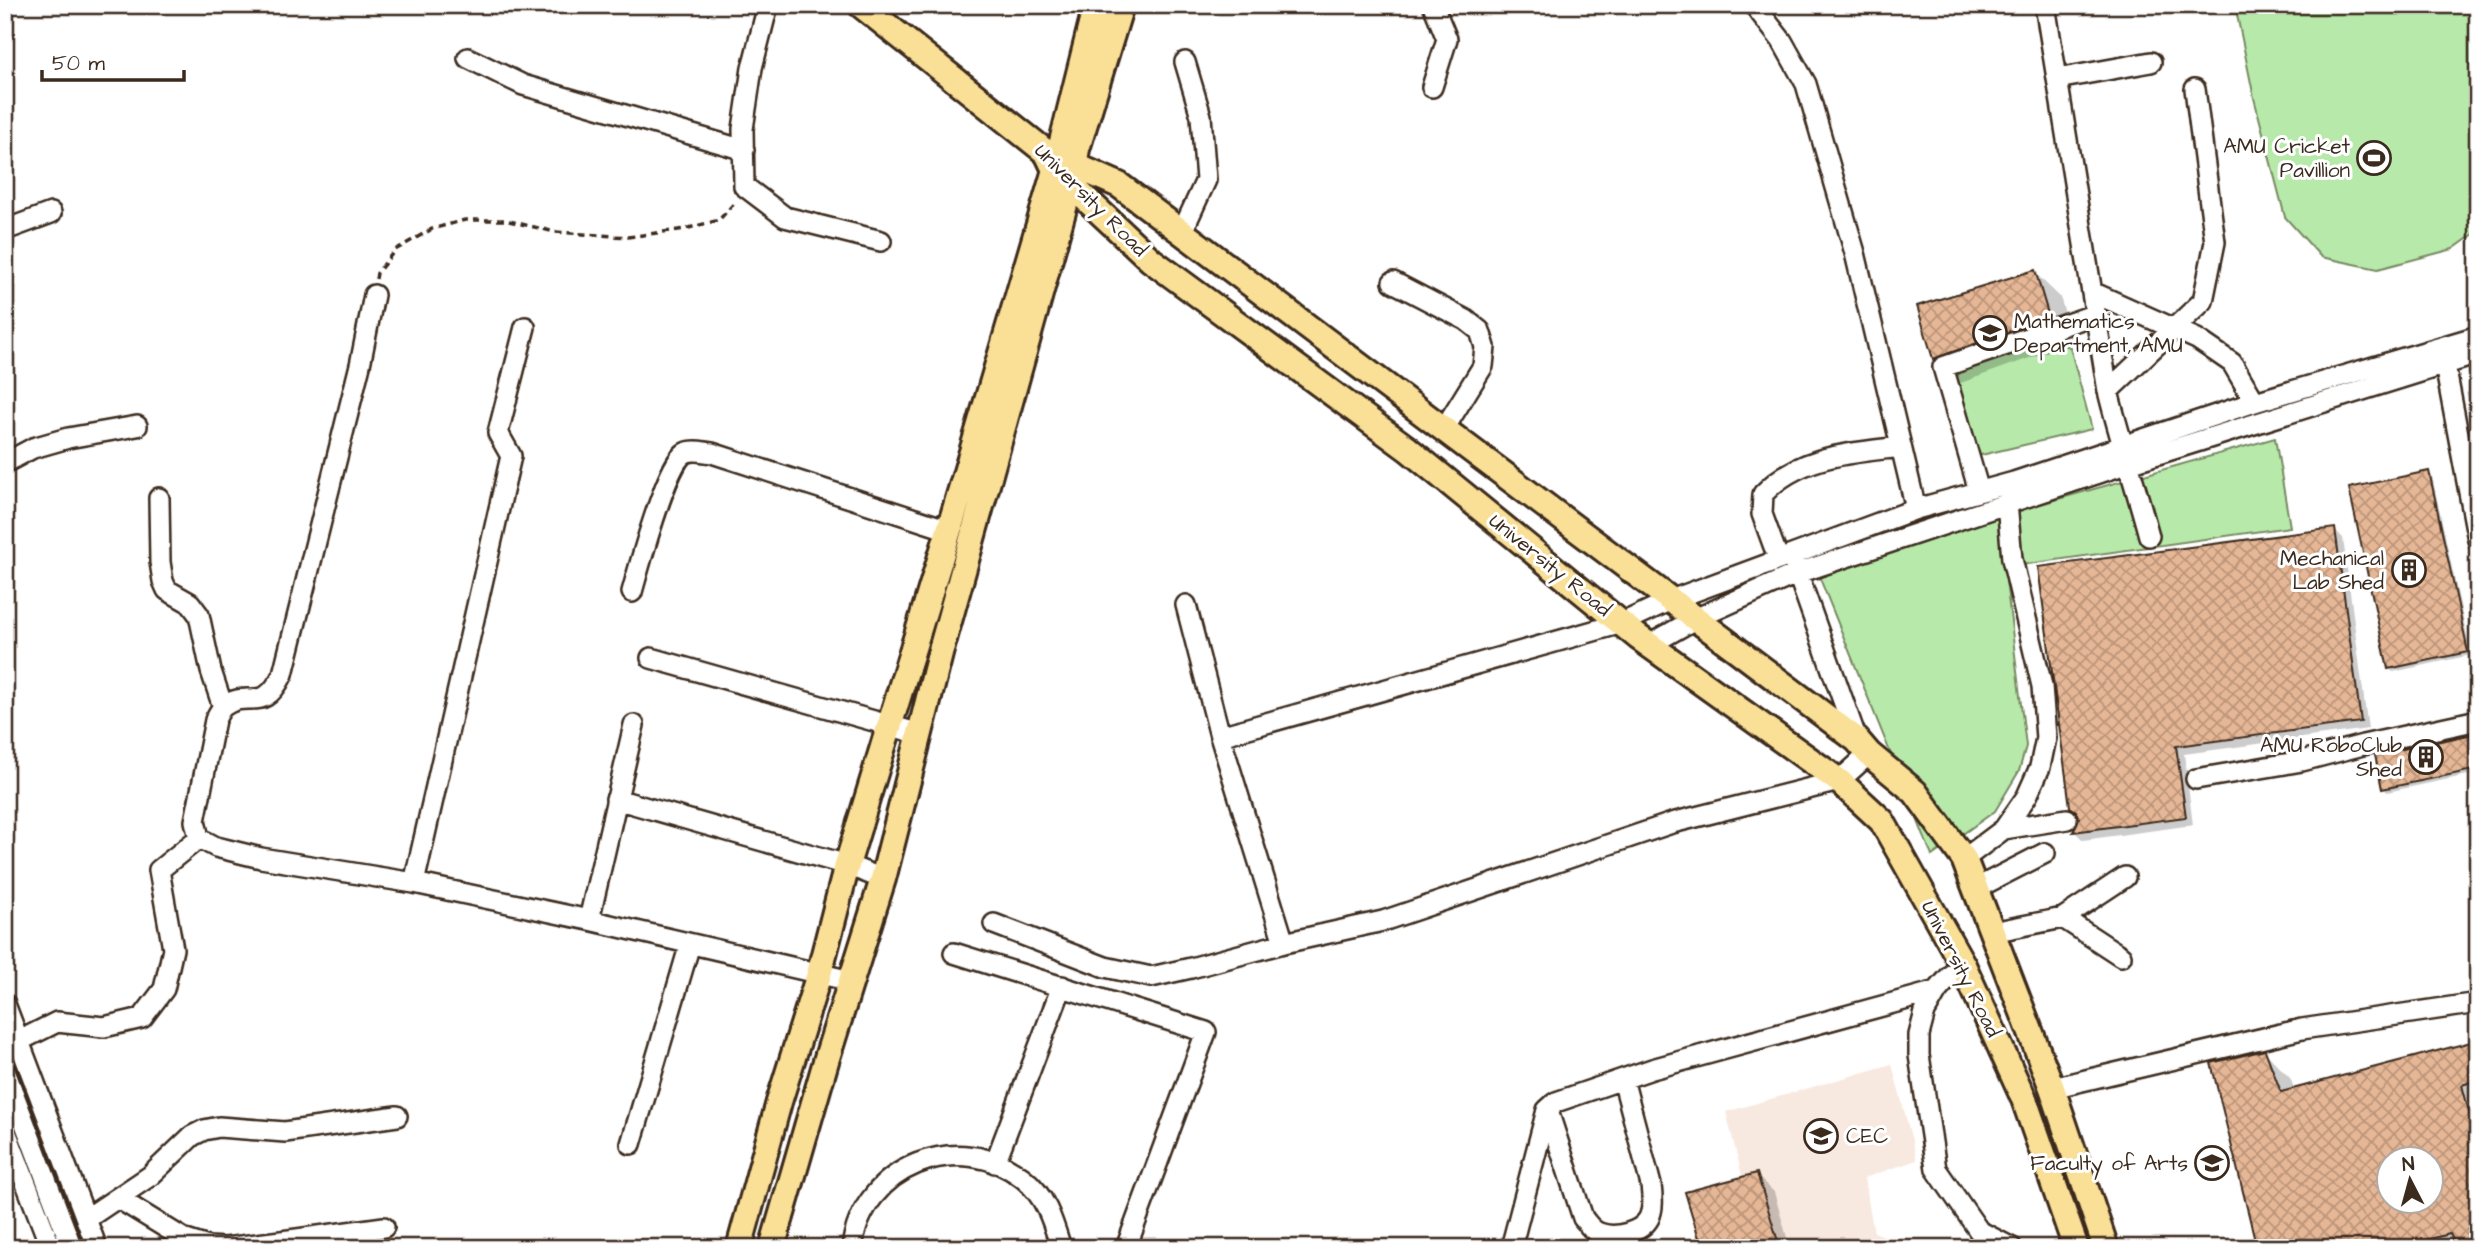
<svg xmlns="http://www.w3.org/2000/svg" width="2483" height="1253" viewBox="0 0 2483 1253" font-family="'Architects Daughter',sans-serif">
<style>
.built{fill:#f8e9e0}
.green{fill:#b7eaaa;stroke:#798a64;stroke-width:2}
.shadow{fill:#0003;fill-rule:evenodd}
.building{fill:url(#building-cross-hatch);stroke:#3b2a1e;stroke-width:2;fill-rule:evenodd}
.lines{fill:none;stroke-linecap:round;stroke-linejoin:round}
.minor-casing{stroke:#3b2a1e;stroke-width:24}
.major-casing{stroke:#3b2a1e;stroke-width:30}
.path{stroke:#3b2a1e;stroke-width:3.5;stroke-dasharray:7 5;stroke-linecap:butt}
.minor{stroke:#fff;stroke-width:19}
.major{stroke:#fadf96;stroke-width:24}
.labels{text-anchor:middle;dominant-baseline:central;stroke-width:6;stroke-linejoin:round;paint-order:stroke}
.poi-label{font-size:21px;fill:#3b2a1e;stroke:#fff;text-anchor:end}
.street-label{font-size:21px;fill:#3b2a1e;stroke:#fff}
</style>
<defs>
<pattern id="building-cross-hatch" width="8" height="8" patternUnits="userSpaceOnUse" patternTransform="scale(1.75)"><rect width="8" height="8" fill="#e6b796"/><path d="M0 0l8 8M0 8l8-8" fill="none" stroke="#bc957a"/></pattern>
</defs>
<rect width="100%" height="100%" fill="#fff"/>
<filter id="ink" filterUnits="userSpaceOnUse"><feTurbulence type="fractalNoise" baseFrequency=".0143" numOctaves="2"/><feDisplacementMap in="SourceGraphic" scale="14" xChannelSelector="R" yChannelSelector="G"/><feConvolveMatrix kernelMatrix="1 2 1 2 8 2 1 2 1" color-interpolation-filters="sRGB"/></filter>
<g filter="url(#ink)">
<path class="built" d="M1892,1064L1917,1160L1864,1178L1874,1232L1889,1238L1893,1248H1699L1685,1192L1742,1176L1726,1112Z"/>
<path class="green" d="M2235,5H2478V231L2453,249L2378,269L2321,257L2285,217L2254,98Z
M2051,340L2070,347L2092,429L1977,456L1953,385L1961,369Z
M2275,438L2290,527L2020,565L2016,511Z
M1998,514L2026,746L2019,771L1995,811L1932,856L1819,576Z"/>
<path class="shadow" d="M2034,272L2060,297L2074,342L1961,383L1935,358Z
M2478,389V428L2466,393Z
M2429,473L2432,476L2471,655L2393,672L2390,669Z
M2335,530L2343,538L2368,729L2184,754L2193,825L2083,840L2075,832L2081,818L2071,806Z
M2478,733V773L2387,792L2384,788Z
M2470,1044L2478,1051V1248H2259L2265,1052L2290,1078L2295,1090ZM2388,1158H2430V1200H2388Z
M1756,1175L1774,1192L1790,1248H1704Z
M1887,1244L1891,1248H1875Z"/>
<path class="building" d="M2035,270L2049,317L1933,359L1917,306Z
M2429,471L2468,652L2388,669L2349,488Z
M2335,528L2361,722L2176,746L2186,817L2073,832L2079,818L2076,811L2070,807L2038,567Z
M2478,733V769L2382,789L2375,755Z
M2471,1042L2478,1067V1080L2462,1085L2478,1146V1248H2457L2450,1234L2393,1248H2257L2211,1063L2265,1050L2281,1092ZM2389,1158H2431V1200H2389Z
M1757,1173L1780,1248H1702L1685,1192Z"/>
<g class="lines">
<g class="minor-casing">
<path id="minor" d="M768,5L752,68L743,129L744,186L785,217L881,241
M1754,5L1782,41L1806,84L1855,253L1916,509
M2045,5L2108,391C2120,440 2136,487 2149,536
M468,58L523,85L744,150
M2057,79L2151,62
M1432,87L1447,39L1433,5
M5,230L51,213
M1182,232L1206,180L1201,116L1185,62
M1393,282L1466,320L1480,331L1485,347L1483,366L1444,429
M2092,292L2197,339L2232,363L2255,402
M374,295L360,365L283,674C262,716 250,688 224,706C220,709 217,716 215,720L195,821L199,838L216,847L261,858L414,883L589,920L851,981
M2445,365L2478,540
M2108,391L2203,301L2215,242L2195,89
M5,463L33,448L68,438L137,426
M1979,491L1943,367L2096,314
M159,498L160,562L163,581L167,590L190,603L199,615L211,671L223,707
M1778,558L1762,514L1763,494C1799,455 1851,453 1901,447
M1794,563L1857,740
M632,592C639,567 667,463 685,453C693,449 703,452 712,453L949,530
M1649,645L1695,619L1798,573L2129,463L2478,354
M651,658L920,734
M1220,736L1622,623L1671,600L1916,509L2014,482L2255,402L2478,336
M2196,779L2302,761L2363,745L2478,720
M616,799L847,865L883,879
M2004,829L2067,819
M1964,859L2004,829L2027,796L2040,767L2046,738L2042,686L2012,559L2007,503
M414,883L511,456L498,433L525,327
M1975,889L2045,853
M2063,918L2121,956
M589,920L634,725
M994,924L1105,967L1151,977L1191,968L1284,943L1220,736L1186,605
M1992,932L2063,918L2125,877
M1284,943L1383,921L1672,823L1839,781L1869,754
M954,953L1206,1032L1126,1248
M1963,965L1951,975L1937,991L1925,1012L1919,1035V1055L1936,1169L1979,1231L2012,1248
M5,1004L97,1248
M19,1041L57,1022L104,1027L142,1018L164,989L173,949L159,870L199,838
M5,1071L72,1248
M2052,1088L2302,1029L2478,1003
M1548,1111L1583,1218C1588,1224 1591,1230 1599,1233C1614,1239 1641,1233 1649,1218C1654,1207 1652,1196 1651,1185L1623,1079
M5,1129L51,1248
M631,1144L690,944
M995,1163L1062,986
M119,1199L186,1240L208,1247L225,1248L297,1239L384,1227
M86,1219L150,1176L192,1136L204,1130L219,1127L285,1132L397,1116
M852,1248C862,1166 959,1128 1023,1178C1046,1196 1053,1222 1061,1248
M1511,1248L1547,1110L1556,1102L1652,1069L1937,991"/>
</g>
<g class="major-casing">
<path id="major" d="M861,5L1047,153L1055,170L1151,260L1408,449L1638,637L1839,781L1882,821L1963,965L2024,1099L2076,1248
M1047,153L1119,185L1857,740L1869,754L1915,792L1964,859L2052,1088L2106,1248
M739,1248L779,1102L819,974L847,865L949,530L1055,170L1096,5
M772,1248L826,1061L883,879L941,650L1071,183L1077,149L1121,5"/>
</g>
<path class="path" d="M376,279L377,273L395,250L432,229L465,220H505L555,232L628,237L685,229L719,220L736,201"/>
<use href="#minor" class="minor"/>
<use href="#major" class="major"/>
</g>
</g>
<defs>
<g id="stadium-ring" transform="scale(1.75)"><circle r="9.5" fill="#fff" stroke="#3b2a1e" stroke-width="1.5"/><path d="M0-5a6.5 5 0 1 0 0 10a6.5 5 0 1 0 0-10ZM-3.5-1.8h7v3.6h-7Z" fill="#3b2a1e"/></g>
<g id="university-ring" transform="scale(1.75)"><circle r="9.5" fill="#fff" stroke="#3b2a1e" stroke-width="1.5"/><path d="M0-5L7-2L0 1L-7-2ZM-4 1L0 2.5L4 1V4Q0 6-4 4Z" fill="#3b2a1e"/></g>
<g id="building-ring" transform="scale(1.75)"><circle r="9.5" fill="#fff" stroke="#3b2a1e" stroke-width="1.5"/><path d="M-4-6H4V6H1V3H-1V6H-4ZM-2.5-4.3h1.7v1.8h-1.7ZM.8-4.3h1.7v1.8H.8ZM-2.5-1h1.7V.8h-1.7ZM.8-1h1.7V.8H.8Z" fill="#3b2a1e"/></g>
</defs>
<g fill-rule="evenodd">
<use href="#stadium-ring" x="2374" y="158"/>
<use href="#university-ring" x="1990" y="333"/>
<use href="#building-ring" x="2409" y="570"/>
<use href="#building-ring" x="2426" y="757"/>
<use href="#university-ring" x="1821" y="1136"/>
<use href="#university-ring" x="2212" y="1163"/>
</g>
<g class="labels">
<g class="poi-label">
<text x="2350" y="146">AMU Cricket<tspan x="2350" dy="24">Pavillion</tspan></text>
<text x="2014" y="321" text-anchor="start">Mathematics<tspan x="2014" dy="24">Department, AMU</tspan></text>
<text x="2384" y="558">Mechanical<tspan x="2384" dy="24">Lab Shed</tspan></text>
<text x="2402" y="745">AMU RoboClub<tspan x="2402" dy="24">Shed</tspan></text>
<text x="1846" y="1136" text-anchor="start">CEC</text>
<text x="2188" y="1163">Faculty of Arts</text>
</g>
<g class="street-label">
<text transform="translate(1091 200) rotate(45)">University Road</text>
<text transform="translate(1550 565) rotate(39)">University Road</text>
<text transform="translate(1961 969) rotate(63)">University Road</text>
</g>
</g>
<rect width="2483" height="1253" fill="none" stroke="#fff" stroke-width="28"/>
<rect x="14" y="14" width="2455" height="1225" fill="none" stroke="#3b2a1e" stroke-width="2.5" filter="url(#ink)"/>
<g transform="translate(2410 1180) rotate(354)"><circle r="33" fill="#ffffff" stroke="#b1aaa5" stroke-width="2"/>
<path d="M0-5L12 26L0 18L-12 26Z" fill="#3b2a1e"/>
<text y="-10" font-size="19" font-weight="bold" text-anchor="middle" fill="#3b2a1e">N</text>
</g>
<path d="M42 70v10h142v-10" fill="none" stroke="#3b2a1e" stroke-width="3.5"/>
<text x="52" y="70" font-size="21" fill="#3b2a1e" stroke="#ffffff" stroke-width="5" paint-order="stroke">50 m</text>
</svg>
